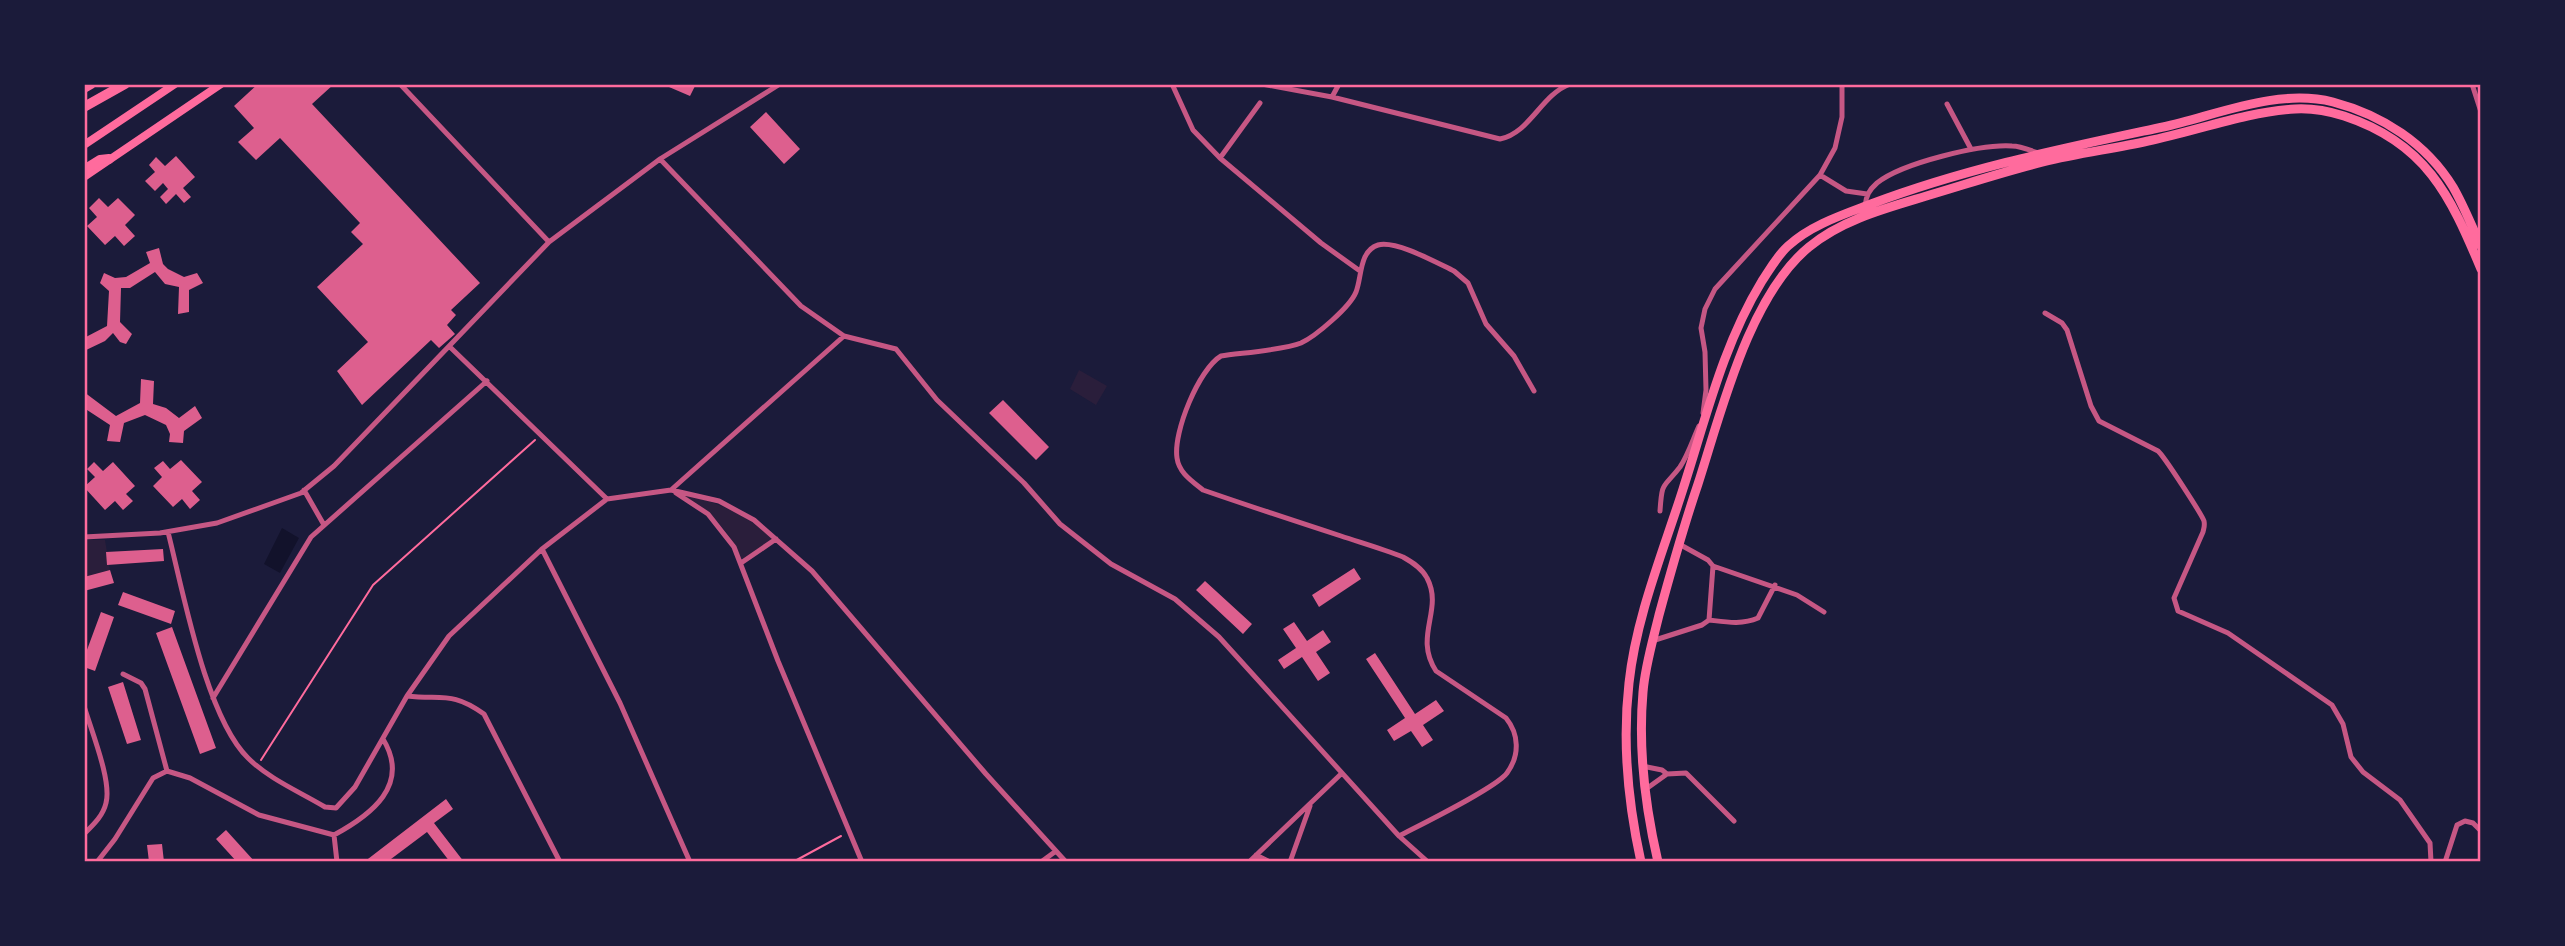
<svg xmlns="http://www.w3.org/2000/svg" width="2565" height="946" viewBox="0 0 2565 946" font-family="Signika,sans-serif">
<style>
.green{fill:#2a1e3b}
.water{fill:#12122b}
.building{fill:#dd5f8e}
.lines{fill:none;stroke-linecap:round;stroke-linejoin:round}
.path{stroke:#ff6b9d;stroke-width:2}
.minor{stroke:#c65784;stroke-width:5}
.secondary{stroke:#ff6b9d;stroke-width:8}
.primary{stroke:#ff6b9d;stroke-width:9}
.motorway{stroke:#ff6b9d;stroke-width:10}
.neatline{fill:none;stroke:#ff6b9d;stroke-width:2.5}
</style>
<rect width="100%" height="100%" fill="#1b1b3a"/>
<path class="green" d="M1079,370L1107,386L1096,405L1070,389Z
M676,492C716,502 742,511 773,539L742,561C729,526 706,510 676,492Z
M84,540H105L110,570L84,577Z"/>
<path class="water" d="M282,528L299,538L280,573L264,564Z"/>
<path class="building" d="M258,84H334L312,104L480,283L451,310L456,315L447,325L455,334L439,348L431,340L362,405L337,371L368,342L317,287L363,244L351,232L360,223L280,138L256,160L238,142L254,128L234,106Z
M662,84H696L690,96Z
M766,112L800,149L784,164L750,127Z
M176,156L195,177L183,188L191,197L184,203L176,194L166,204L160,197L168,189L163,183L155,191L145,181L155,172L149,165L156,157L165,166Z
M99,198L108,207L118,198L135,215L125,225L135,236L124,246L115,236L105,245L87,226L97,217L89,208Z
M159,248L163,264L168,269L184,277L197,273L203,283L189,290V312L178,314L179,287L165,284L155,272L130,288H121L120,322L132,334L126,344L120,342L113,333L105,341L84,351V338L107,326L109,291L100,283L104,273L115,278L126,277L150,263L146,252Z
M141,379L154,381L153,404L166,408L179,418L195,406L202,418L184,431L183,443L169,442L170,434L166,425L145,415L124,423L120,442L107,441L110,425L84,408V392L116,416L140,403Z
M1003,400L1049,447L1036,460L989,413Z
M181,460L202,482L192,491L200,500L190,509L182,499L173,507L153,486L162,477L154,468L163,461L170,469Z
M94,462L103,471L113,462L135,486L126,494L133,501L123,510L115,501L105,510L84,487L95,477L87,469Z
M163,549L164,561L107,565L106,552Z
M1354,568L1361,579L1319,607L1312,595Z
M110,570L114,583L84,591V577Z
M1205,581L1252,624L1243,634L1196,590Z
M123,592L175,611L171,624L118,605Z
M101,612L114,617L95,671L84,667V658Z
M1294,622L1307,641L1323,630L1331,642L1316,652L1330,673L1318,681L1302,657L1284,669L1278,660L1296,648L1283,629Z
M172,627L216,748L200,754L156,633Z
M1375,653L1415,714L1436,700L1444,711L1423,725L1433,740L1422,747L1411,731L1394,741L1387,730L1405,718L1366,659Z
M123,682L141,740L127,744L108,687Z
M446,799L453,809L434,823L464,862H450L427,832L387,862H364Z
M226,830L255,862H237L216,839Z
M162,844L164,862H149L147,845Z"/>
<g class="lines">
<path class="path" d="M261,760L373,585L535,440
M793,862L841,836"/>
<path class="minor" d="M400,84L549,242
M1172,84L1193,130L1220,158L1321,243L1360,271
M1262,84L1332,97L1500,139C1530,133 1541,95 1570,84
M2472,84L2481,112
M1332,97L1339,84
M1947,104L1971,149
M1220,158L1260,103
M660,159L801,306L844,336L896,349L937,400L1024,483L1060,524L1111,564L1175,599L1219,637L1399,836L1428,862
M1820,175L1846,191L1867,194
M1865,206C1866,196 1869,190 1877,183C1902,163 1980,144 2012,146C2020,146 2030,150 2038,153
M2045,313L2062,323L2067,330L2091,406L2099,421L2158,451C2164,456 2202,515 2204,521C2205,526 2204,527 2203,532L2174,598L2178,611L2228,633L2332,705L2343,724L2351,757L2363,772L2400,800L2430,843L2431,862
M450,347L607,499
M1703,413L1706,390L1705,352L1701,328L1705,309L1715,289L1820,175L1835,148L1842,117V84
M304,490L324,525
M671,490L844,336
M676,493L708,514L734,547L778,661L862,862
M1660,511C1662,480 1663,489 1680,467C1688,455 1693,439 1699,426
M168,532C183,591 206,717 248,758C269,779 300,792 325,807L336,808L355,787L407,696L449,636L542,549L607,499L671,490L719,501L754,520L812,571L986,774L1066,862
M84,537L160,533L217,523L301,493L334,466L549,242L660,159L780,84
M1679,544L1708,560L1713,566L1797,595L1824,612
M542,549L620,703L690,862
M741,563L776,539
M1709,620C1726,622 1742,625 1758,618L1775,585
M1652,641L1702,625L1709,620L1713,566
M123,674L141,683L145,689L167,771
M407,696C442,700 452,691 484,714L560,862
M213,698L311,537L487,381
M84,706C91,730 112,781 106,803C103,816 93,825 84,834
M1642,766L1662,770L1667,774
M1646,789L1667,774L1686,773L1734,821
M334,835L337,862
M1399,836C1420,825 1496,788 1507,773C1520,755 1519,734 1506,718L1436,671C1413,636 1444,610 1427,578C1422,568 1412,562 1403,557C1383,549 1362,543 1341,536C1295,521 1249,506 1203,490C1192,481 1179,473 1177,458C1173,432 1199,369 1221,356C1240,353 1284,350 1301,343C1316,336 1350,307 1356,292C1362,277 1359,251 1378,245C1396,240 1437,263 1454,271L1468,283L1486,324L1514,356L1534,391
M1256,855L1270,862
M97,862L115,839L153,778L167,771L190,778L259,815L334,835C371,815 411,785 383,739
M1041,862L1056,851
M1249,862L1341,774
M1290,862L1310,806
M2445,862L2457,825L2465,821L2473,823L2481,831"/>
<path class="secondary" d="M84,145L175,84
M84,177L221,84"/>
<path class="primary" d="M1641,862C1628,803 1622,744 1629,683C1636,617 1663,552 1683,489C1706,418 1723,345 1762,281C1770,269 1777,256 1788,246C1811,225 1842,215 1871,204C1966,168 2065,148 2163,127C2217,115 2277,88 2333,102C2382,115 2426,143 2453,187C2464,206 2472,227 2481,246
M1658,862C1645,806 1638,749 1643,692C1645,666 1653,640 1659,615C1671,571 1683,528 1698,484C1721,413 1749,296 1809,247C1844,218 1891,207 1933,194C1970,183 2006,171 2043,162C2078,153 2113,149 2148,141C2197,131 2245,112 2295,109C2312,108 2328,111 2344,116C2426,143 2450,195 2481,269"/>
<path class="motorway" d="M84,88L91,84
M84,107L125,84
M84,170L100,160L109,159"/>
</g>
<rect width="2565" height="946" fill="none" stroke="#1b1b3a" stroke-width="172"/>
<rect x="86" y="86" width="2393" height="774" class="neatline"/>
</svg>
